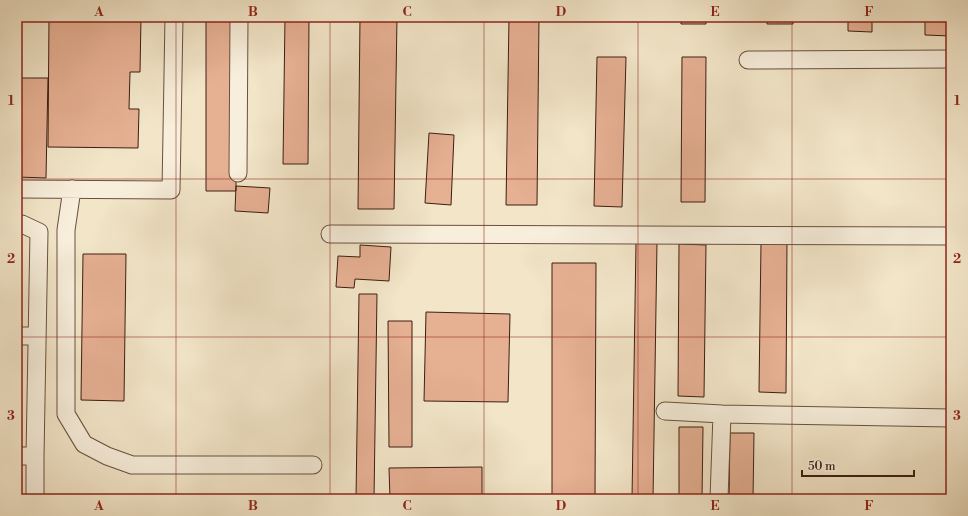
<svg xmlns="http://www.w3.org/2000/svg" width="968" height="516" viewBox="0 0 968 516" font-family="'Libre Bodoni',serif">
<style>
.building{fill:#e6b093;stroke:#3c1e10}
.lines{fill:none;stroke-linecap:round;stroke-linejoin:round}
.minor-casing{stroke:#6a503e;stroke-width:19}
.minor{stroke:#f7eedb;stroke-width:17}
.grid{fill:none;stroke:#8f2418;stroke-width:1;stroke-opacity:0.55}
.neatline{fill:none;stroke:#8f2418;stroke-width:1.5}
.grid-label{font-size:13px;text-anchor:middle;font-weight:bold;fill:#8f2418}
</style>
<rect width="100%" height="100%" fill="#f2e5c8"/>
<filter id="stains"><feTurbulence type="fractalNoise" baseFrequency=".005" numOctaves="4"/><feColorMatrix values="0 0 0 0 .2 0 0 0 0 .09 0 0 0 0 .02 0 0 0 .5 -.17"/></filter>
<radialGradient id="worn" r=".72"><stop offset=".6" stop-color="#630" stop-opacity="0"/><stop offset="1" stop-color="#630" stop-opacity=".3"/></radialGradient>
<path class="building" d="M49,17H141L140,72H130L129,109H139L138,148L48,147Z
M206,17H236V191H206Z
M285,17H309L308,164H283Z
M360,17H397L394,209H358Z
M509,17H539L537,205H506Z
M681,17H706V24H681Z
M767,17H793V24H767Z
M848,17H872V32L848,31Z
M925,17H951V36L925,35Z
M597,57H626L622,207L594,206Z
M682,57H706L705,202H681Z
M17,78H48L46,178L17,177Z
M429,133L454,135L451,205L425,203Z
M236,186L270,188L268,213L235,211Z
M636,241L657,242L653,499H632Z
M761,242H787L786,393L759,392Z
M679,244L706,245L704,397L678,396Z
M17,245H21L19,314H17Z
M360,245L391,247L389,281L355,279L354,288L336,287L338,256L360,257Z
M83,254H126L124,401L81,400Z
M552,263H596L595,499H552Z
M359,294H377L374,499H356Z
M426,312L510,314L508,402L424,401Z
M388,321H412V447H389Z
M17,352H21L19,429H17Z
M679,427H703L702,499H679Z
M730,433H754L753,499H729Z
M482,467V499H390L389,468Z"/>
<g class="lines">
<g class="minor-casing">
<path id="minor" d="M748,60L951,59
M238,173L239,17
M17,189L171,190L174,17
M72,189L66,230V414L84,444L107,456L132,465H313
M17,224H22L39,232L35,456V499
M330,234L951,236
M17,336H37
M665,411L722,414L951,418
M17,456H35
M719,499L722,414"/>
</g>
<use href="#minor" class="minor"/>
</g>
<path class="grid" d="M176,17V499M330,17V499M484,17V499M638,17V499M792,17V499M17,179H951M17,337H951"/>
<rect width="968" height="516" fill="none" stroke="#f2e5c8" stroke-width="44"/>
<path d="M802 470v6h112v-6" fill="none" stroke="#3c1e10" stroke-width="2"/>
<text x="808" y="470" font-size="12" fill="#3c1e10" stroke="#f7eedb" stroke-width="3" paint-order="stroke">50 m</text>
<rect x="22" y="22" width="924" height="472" class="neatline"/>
<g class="grid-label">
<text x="99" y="16">A</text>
<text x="253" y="16">B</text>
<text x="407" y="16">C</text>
<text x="561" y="16">D</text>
<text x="715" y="16">E</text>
<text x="869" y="16">F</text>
<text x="11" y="105">1</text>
<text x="957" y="105">1</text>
<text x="11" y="263">2</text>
<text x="957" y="263">2</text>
<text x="11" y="420">3</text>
<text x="957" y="420">3</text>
<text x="99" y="510">A</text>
<text x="253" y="510">B</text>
<text x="407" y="510">C</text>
<text x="561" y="510">D</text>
<text x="715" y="510">E</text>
<text x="869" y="510">F</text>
</g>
<rect width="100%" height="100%" filter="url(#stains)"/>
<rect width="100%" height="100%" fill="url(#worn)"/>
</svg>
